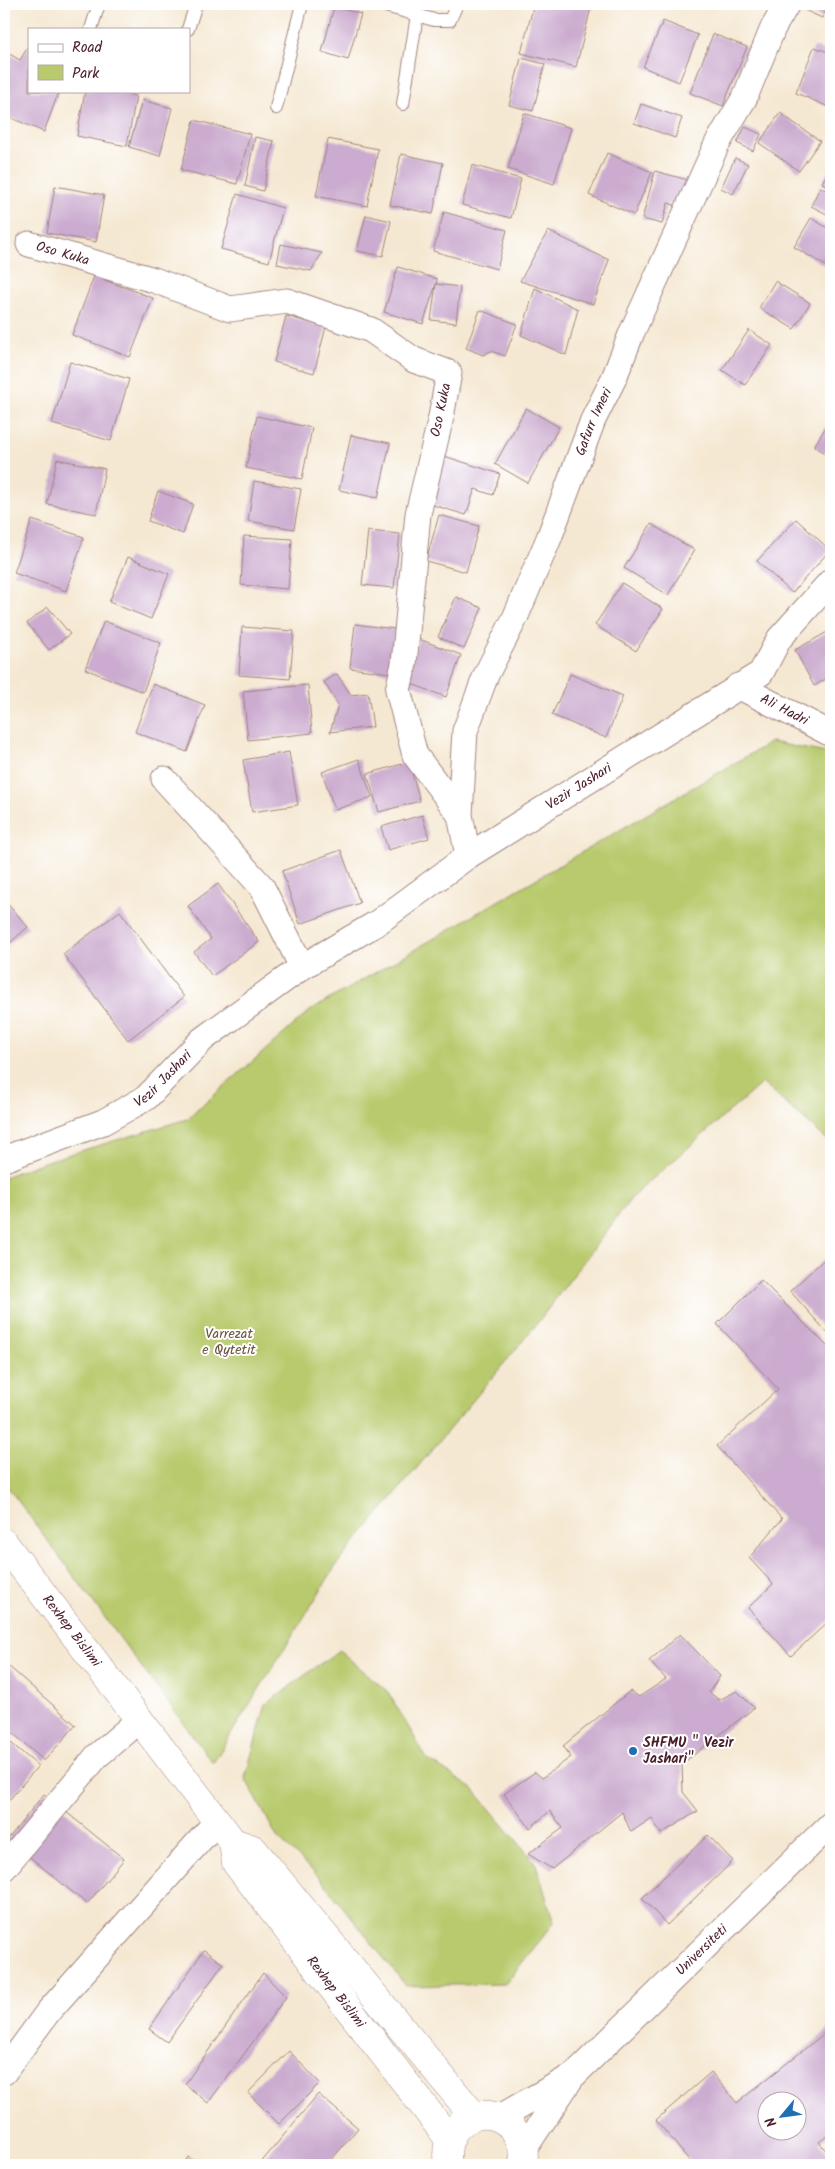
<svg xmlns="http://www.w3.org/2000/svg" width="835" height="2169" viewBox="0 0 835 2169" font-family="Kalam,sans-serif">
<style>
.green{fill:#b8ca6d;stroke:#81744c}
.building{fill:#cbabcf;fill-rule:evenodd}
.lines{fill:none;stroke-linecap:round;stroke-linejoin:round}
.service-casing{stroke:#a0847e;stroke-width:14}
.minor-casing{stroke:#a0847e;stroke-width:27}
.primary-casing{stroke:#a0847e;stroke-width:29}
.service{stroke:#fff;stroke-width:12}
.minor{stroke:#fff;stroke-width:25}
.primary{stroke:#fff;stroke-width:28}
.poi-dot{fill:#1f6fb2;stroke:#fff;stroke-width:2}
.labels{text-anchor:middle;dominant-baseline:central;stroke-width:4;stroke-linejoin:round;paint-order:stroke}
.street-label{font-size:14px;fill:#4a1f2b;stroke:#fff}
.park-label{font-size:14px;fill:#6b523f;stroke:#fff}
.poi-label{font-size:14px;font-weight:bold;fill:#4a1f2b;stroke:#fff;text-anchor:start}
</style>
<rect width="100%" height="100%" fill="#fff"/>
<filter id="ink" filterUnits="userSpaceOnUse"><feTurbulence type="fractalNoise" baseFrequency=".02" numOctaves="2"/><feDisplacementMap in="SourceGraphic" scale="10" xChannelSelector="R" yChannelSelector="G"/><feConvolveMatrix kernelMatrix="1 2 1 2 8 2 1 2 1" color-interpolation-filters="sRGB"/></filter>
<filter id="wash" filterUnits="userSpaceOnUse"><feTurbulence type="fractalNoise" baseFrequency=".0096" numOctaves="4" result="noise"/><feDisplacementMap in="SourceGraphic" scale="20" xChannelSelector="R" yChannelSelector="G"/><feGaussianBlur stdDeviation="1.12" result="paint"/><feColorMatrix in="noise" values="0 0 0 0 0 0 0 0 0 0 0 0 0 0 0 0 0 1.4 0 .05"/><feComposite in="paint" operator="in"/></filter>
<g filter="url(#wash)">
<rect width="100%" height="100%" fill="#f5e8d2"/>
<path class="green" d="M771,742L831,754V1143L762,1083L633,1196L535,1326L337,1564L213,1763L4,1482V1177L47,1161L187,1119L311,1010Z
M339,1650L388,1692L427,1759L473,1789L528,1854L536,1864L554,1923L505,1984L406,1986L319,1877L277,1837L245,1778L266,1704Z"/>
<g id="blocks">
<path class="building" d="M534,4H592L576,67L521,53Z
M802,4H829L822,18L800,8Z
M334,7L361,14L348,60L322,52Z
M663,21L698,35L679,82L643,67Z
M713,34L747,47L723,106L690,93Z
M29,45V91H59L44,132L9,117L6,102L4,101V51L20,60Z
M814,47L831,53V108L796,93Z
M521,58L545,64L533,111L509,105Z
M85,91H110L136,96L127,146L77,136Z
M142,100L172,108L160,156L129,147Z
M641,104L682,118L675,138L634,123Z
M524,113L571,128L554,184L508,169Z
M780,113L820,141L799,171L759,143Z
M194,120L250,134L237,184L181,170Z
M745,127L761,134L753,151L737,143Z
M255,137L274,141L263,191L245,186Z
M328,139L378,149L367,206L316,196Z
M607,153L652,172L634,215L589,195Z
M401,154L443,163L433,214L390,205Z
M735,158L748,164L733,194L721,188Z
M472,165L521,179L511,218L462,205Z
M831,166V188L822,183Z
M655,171L688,180L681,207L668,203L662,224L642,219Z
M55,186L104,195L96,242L47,233Z
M820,187L831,193V216L811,206Z
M237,194L283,208L269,262L221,249Z
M444,212L507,230L497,269L433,251Z
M366,215L391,221L383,256L357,251Z
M811,218L831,230V269L794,247Z
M548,231L609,260L593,304L520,281Z
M281,244L322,253L311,271L277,264Z
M398,267L437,279L436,284L460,287L456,323L431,320L436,284L423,324L384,312Z
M94,276L153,298L130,357L72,335Z
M775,281L810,303L794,329L759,308Z
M535,288L578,309L566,355L521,335Z
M480,310L517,324L505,356L491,351L483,355L466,348Z
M286,316L326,327L314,373L274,362Z
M749,330L772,345L745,385L722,370Z
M70,362L129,379L111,441L52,424Z
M526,408L559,427L528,483L495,464Z
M257,416L312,428L302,479L246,468Z
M831,419V457L814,446Z
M351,435L390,443L378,498L339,490Z
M438,454L500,474L493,495L475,489L466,515L423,502Z
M57,459L105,469L96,514L47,504Z
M254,481L301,489L294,529L248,521Z
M158,491L193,504L183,534L148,521Z
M439,515L479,526L466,572L426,561Z
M796,519L830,550L792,593L757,561Z
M32,520L84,537L66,591L14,573Z
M651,524L694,550L668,595L624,568Z
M368,531L400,534L394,588L362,585Z
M244,536L292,539L288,589L241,585Z
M128,557L169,574L151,619L109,602Z
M622,583L663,609L636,651L595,625Z
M456,597L482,608L464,649L438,637Z
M48,607L70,634L49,650L27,623Z
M104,621L161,643L143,692L85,669Z
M355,624L395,629L390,673L350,668Z
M242,627L294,631L290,679L239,675Z
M831,630V676L814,686L795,650Z
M419,639L461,655L446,697L404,681Z
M337,674L351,695L368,693L373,727L330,732L338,705L324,682Z
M570,674L623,696L606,738L552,715Z
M153,684L205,705L187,752L135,732Z
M308,685L312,733L248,740L243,691Z
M289,752L298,805L252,812L243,760Z
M359,759L372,797L335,810L322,772Z
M409,762L420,801L379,812L367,774Z
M422,815L429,838L388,850L381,827Z
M341,850L360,903L300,924L282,871Z
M218,884L259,942L212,976L194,952L211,939L188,906Z
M4,900L28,927L4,948Z
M120,911L184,997L128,1040L63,954Z
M831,1253V1337L790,1291Z
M761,1280L831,1350V1619L791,1656L748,1608L773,1584L749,1558L782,1519L717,1446L778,1389L717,1324Z
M680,1634L720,1676L709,1692L719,1700L737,1691L754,1708L682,1764L683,1792L698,1811L661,1834L652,1818L631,1832L622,1812L552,1869L528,1854L563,1828L550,1811L530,1828L504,1794L535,1772L542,1778L571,1757L563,1746L630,1691L639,1697L666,1679L649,1661Z
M7,1665L76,1725L44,1761L4,1725V1669Z
M4,1737L38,1766L4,1806Z
M44,1794L124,1859L87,1904L8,1839Z
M708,1835L733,1861L667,1925L642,1898Z
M204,1950L223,1964L167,2042L149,2029Z
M263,1973L286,1997L208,2103L185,2084Z
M831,2028V2133L819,2142L831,2157V2165H693L656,2120L711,2072L737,2103ZM768,2102H798V2132H768Z
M289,2051L320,2083L279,2124L248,2093Z
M318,2094L358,2128L327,2165H259Z
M188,2157L200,2165H183Z"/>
</g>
</g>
<g filter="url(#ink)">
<use href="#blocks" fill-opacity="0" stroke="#a0847e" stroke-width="1"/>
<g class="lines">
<g class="service-casing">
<path id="service" d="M379,4L434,20H450L457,4
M91,29L99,4
M188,29L196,4
M403,104L417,15
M276,108L302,4"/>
</g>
<g class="minor-casing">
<g id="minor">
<path id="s1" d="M29,244L154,280L230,309L287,301L371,330L414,360L449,373L441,417L418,514L404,664L398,690L415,755L460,815"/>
<path id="s2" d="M738,686L831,734"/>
<path d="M164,779L262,887L302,967"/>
<path id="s3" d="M468,856L460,815L465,731L486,675L515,618L549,538L593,420L614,378L632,332L717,144L745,97L773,28L787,4"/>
<path id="s4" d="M4,1159L103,1122L146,1098L203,1039L302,967L377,923L468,856L761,673L779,639L831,581"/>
<path d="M4,1868L97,1756L140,1719"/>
<path d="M4,2072L48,2012L217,1821"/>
<path d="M500,2117L567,2079"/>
<path id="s5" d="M524,2149L572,2077L831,1824"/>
</g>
</g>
<g class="primary-casing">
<g id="primary">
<path id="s6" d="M4,1543L233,1842L236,1863L449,2139"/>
<path d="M233,1842L253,1849L474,2116"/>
<path d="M448,2165C439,2114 502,2094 521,2143C524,2150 525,2158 522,2165"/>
</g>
</g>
<use href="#service" class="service"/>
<use href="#minor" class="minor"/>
<use href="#primary" class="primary"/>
</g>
</g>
<circle class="poi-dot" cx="633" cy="1751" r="5"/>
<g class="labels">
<g class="street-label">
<text stroke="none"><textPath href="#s1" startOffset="35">Oso Kuka</textPath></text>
<text transform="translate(441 410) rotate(-78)">Oso Kuka</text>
<text stroke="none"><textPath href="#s3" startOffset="461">Gafurr Imeri</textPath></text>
<text stroke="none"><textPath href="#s2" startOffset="52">Ali Hadri</textPath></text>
<text stroke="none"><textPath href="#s4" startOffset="690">Vezir Jashari</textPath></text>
<text stroke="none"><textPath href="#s4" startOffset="180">Vezir Jashari</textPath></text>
<text stroke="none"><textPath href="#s6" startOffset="111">Rexhep Bislimi</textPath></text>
<text stroke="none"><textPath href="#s5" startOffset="268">Universiteti</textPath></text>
<text stroke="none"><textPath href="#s6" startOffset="561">Rexhep Bislimi</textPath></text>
</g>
<g class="park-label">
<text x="229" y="1334">Varrezat<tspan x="229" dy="16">e Qytetit</tspan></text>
</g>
<g class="poi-label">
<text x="643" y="1743">SHFMU " Vezir<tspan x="643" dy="16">Jashari"</tspan></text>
</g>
</g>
<rect width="835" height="2169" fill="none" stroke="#fff" stroke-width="20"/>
<rect x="28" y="28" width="162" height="65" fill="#ffffff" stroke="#b7a5aa"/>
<rect x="38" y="44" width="25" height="8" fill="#ffffff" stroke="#b7a5aa"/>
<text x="72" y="52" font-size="15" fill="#4a1f2b">Road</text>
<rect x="38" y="65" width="25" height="15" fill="#b8ca6d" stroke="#b7a5aa"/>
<text x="72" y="78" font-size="15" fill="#4a1f2b">Park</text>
<g transform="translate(782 2116) rotate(241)"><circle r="24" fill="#ffffff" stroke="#b7a5aa"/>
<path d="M0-4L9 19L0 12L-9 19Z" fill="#1f6fb2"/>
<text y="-8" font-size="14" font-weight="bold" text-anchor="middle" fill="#4a1f2b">N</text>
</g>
</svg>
